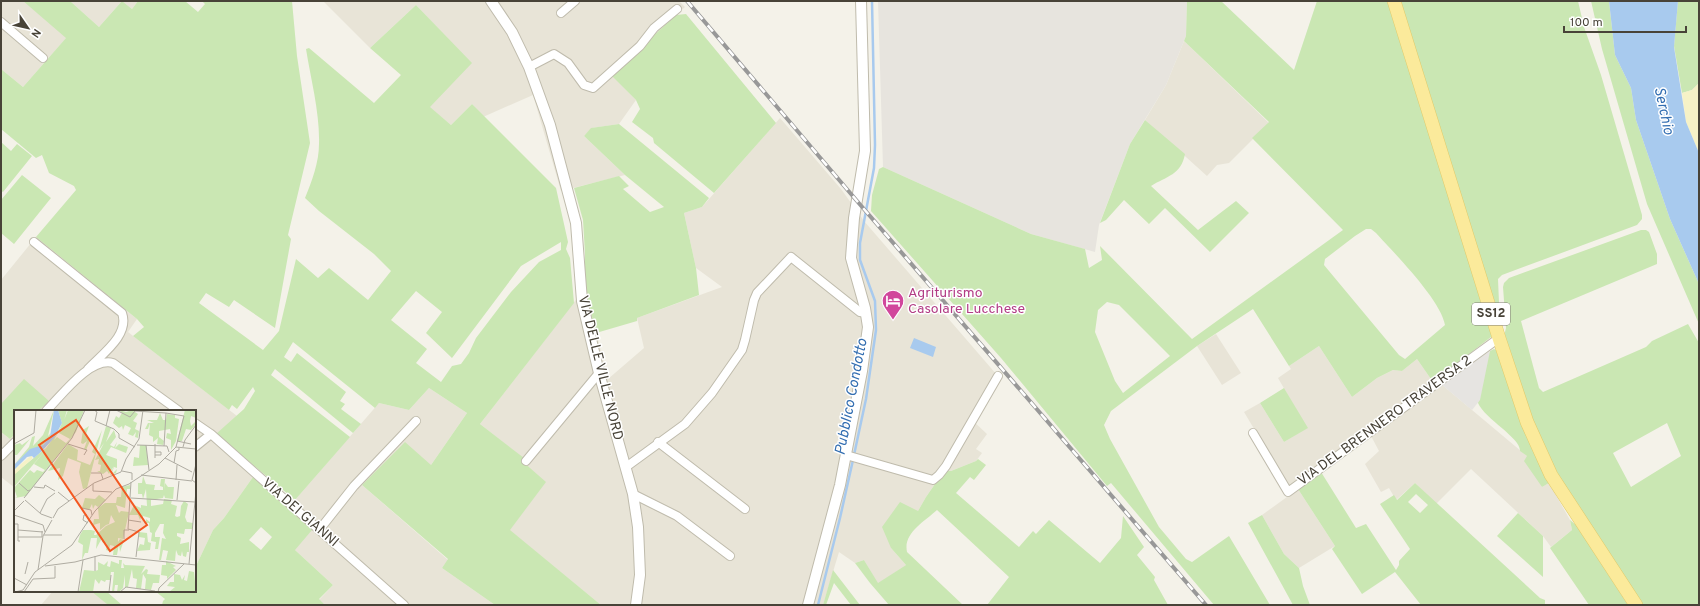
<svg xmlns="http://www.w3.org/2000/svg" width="1700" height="606" viewBox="0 0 1700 606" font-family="Overpass,sans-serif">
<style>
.residential{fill:#e8e4d7}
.industrial{fill:#e7e4de}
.green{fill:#cae7b3;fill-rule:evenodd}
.sand{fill:#f6f2c7}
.parking{fill:#e6e4e1}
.water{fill:#a8caee}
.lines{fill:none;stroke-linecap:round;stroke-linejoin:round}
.stream{stroke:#a8caee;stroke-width:2.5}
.minor-casing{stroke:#bfbbac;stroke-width:10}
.tertiary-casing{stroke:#bfbbac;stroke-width:12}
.primary-casing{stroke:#e0ca6b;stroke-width:14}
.minor{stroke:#fff;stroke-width:8}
.tertiary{stroke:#fff;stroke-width:10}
.primary{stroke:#fbea9b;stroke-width:13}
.rail-casing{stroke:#989898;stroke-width:4}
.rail{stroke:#fff;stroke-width:2.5;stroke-dasharray:8;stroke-linecap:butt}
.labels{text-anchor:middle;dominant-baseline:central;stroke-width:3;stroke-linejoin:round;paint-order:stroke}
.shield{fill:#fff;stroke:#7f7b74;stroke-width:1}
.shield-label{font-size:13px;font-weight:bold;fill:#484338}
.hotel-label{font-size:14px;fill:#b23c85;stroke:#fff;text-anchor:start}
.street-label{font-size:14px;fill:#484338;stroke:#fff}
.water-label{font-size:15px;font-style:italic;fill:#336eb1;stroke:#fff}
.inset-road{fill:none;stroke:#afaca2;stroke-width:1}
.view{fill:#f35821;fill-opacity:0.15;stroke:#f35821;stroke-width:2}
.inset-edge{fill:none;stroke:#484338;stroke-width:2}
</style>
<rect width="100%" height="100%" fill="#f4f2e9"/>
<path class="residential" d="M1,1H23L67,37L23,87L1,69Z
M70,1H138L132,9L122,1L99,27Z
M323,1H679L685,7L612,75L636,100L619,124L592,128L584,136L625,175L561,191L533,95L483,117L472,104L451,125L429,107L471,63L416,5L370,48Z
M1184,41L1269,123L1229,163L1217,165L1207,176L1145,120L1166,85Z
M780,118L841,189L864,221L997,375L971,419L987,434L976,449L982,453L976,461L951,471H944L926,497L918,511L891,548L906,565L878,584L864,560L855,563L839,552L823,605H601L509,530L521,461L523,458L480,424L585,288L608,379L644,348L637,318L722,287L696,268L684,213L702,207Z
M36,237L137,319L128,332L237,416L216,435L258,470L224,518L213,530L195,568V411H38L49,400L1,404V280Z
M1216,334L1241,373L1222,385L1197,346Z
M1319,346L1352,397L1377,378L1393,370L1402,371L1417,359L1433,382L1290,486H1288L1244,412L1260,403L1284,442L1307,428L1278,378L1291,369L1289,366Z
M1441,384L1527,456L1542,487L1549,483L1570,520L1572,530L1551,547L1543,536L1471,469L1436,504L1415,483L1396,500L1389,488L1381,492L1365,464L1379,451L1371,436Z
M429,388L467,413L431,465L362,485L448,560L442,568L495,605H325L319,600L333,585L295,550L288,508L379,403L409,410Z
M1,432L10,439L15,434V488L1,477Z
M1298,489L1335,546L1299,568L1284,554L1262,515Z
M53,591H110L103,600L108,605H41Z"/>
<path class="industrial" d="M878,1H1187L1186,36L1166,85L1130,144L1099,225L1095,252L1031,234L883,167Z"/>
<path class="green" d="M23,1H70L99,27L122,1L132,9L138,1H185L198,12L205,4L202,1H292L297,56L310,143L288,235L291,239L275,328L234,300L229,307L206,293L199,303L263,350L279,331L296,259L318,278L329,268L368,300L391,271L374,254L319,211L305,198C312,181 319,162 319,144C320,114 311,80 306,49L309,48L374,103L401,75L370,48L416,5L472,63L430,107L451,125L472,104L556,188L568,242L566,249L570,258L574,303L480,424L524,458L522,461L546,482L510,530L601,605H495L442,568L448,559L362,485L405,442L431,465L467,413L429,388L409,410L379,403L375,408L293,342L284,357L291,362L297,353L346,392L340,401L345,404L341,409L361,424L353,433L275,369L271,375L350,437L295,500L216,434L244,409L255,391L253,387L237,409L232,405L229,410L133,336L144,327L137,319L36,237L76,190L74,186L49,173L42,155L36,158L1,129V69L23,87L66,38ZM561,242V250L539,262L511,292L476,338L469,353L461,364L452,366L441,382L416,363L427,349L391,320L416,291L442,312L426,333L452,358L521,266Z
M1187,1H1221L1294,70L1317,1H1388L1493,334L1491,337L1433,382L1417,359L1402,371L1393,370L1377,378L1352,397L1319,346L1289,366L1253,309L1197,346L1111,411L1104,425L1110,439L1159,527L1186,559L1192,562L1229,536L1270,605H1214L1111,483L1107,486L1001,358L871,211L872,195L879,169L883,167L1031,234L1085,249L1089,268L1102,260L1100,246L1192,339L1343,230L1252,138L1269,122L1184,41L1186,36ZM1366,229H1371L1376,233C1394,253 1441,300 1445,325L1405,359L1399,355L1324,265L1325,259L1355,236ZM1107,302L1119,305L1170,356L1123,393L1115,381L1095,332L1098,310Z
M1399,1H1578L1584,27L1601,75L1642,215V219L1637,225L1502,275L1498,279L1500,326Z
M1591,1H1609L1615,55L1631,88L1636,120L1670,219L1699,284V324L1647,204L1602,49Z
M1678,1H1699V83L1692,90L1682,93L1674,46Z
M686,14L776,123L714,193L654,143L653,138L632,122L640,109L636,100L611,75L676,15Z
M1145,120L1185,154C1181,175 1167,176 1151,186L1198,230L1236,201L1249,213L1210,252L1165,208L1149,224L1124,200L1106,220L1100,223L1130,144Z
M619,124L709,198L702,207L684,213L696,268L699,295L637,318V321L596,333L585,288V254L583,220L574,188L619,176L629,186L623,189L650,212L664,207L625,175L584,136L591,128Z
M1,142L11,151L17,144L32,156L3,192L1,191Z
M22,175L51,198L14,244L1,233V200Z
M1641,230H1646L1649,232L1657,254V264L1521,321L1539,388L1543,392L1646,347L1652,341L1688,324L1699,343V605H1641L1562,483L1531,417L1504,336L1506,328L1503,287L1504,283L1509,278ZM1667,423L1681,456L1631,487L1613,453Z
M1494,349L1496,350L1549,483L1542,487L1524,461L1527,456L1520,451C1521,438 1485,419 1478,403L1488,355L1490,351Z
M24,379L49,401L38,411H15V434L10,439L1,432V404Z
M1284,388L1308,428L1284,442L1260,403Z
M978,459L986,465L974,480L970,477L956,493L1019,547L1033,531L1036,534L1049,520L1100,563L1121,538L1123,516L1144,547L1137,555L1155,577L1154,580L1168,605H987L1009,577L937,510C924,522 903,533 907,552L963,605H889L870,583L855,563L864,560L878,583L906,565L891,548L882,527L900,502L918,511L926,497L944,471H951L976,461Z
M1321,472L1356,528L1366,524L1396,570L1399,565V561L1410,549L1380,504L1394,495L1397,500L1415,483L1540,598L1545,600V605H1421L1395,572L1362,594L1332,549L1335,546L1298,489ZM1416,494L1428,505L1420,513L1408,502Z
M253,477L312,530L295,550L333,585L319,599L325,605H162L163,601L165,599L155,591H195V568L213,530L224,518ZM261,527L272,537L261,550L249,540Z
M1518,513L1543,536V577L1497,536Z
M1262,515L1284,554L1299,568L1303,586L1310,605H1293L1248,523Z
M1570,520L1576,525L1628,605H1589L1550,548L1572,530Z
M833,570L860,605H851L834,583L826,605H823Z
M91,591H106L122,605H108Z"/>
<path class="sand" d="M1699,83V153L1686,122L1682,93L1692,90Z"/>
<path class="parking" d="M1490,351L1480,400L1472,410L1441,384Z"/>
<path class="water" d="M1609,1H1678L1674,47L1686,122L1699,153V284L1670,219L1636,120L1631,88L1615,55Z
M914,338L936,347L933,357L910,348Z"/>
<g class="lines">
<path class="stream" d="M854,455L866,399L876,330L875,301L860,260V243L874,168L875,145L872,1
M818,605L840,518L853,460"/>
<g class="minor-casing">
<path id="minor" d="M561,13L575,1
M1,22L43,58
M529,67L554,54L568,63L584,85L593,88L640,46L654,28L677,9
M34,242L122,313C130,335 102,354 88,369
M46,411C62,395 90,357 113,363L179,411
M195,423L211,434L404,605
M1253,433L1288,492L1499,338
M658,442L745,509
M195,447L211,434
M846,455L933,480L939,475L946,466L998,376
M1,456L15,442
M526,461L599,373
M626,467L685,424L712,393L742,350L745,340L754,300L757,293L791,257L860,312L866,313
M633,494L677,516L730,556
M320,529L354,486L416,421"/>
</g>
<g class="tertiary-casing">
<path id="tertiary" d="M491,1L512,32L529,67L550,125L576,223L582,301L599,373L633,494L638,527L640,575L636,605
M808,605L840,485L862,371L868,327L865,308L851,258L854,218L865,151L861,1"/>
</g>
<g class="primary-casing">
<path id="primary" d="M1394,1L1499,338L1527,422L1551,475L1636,605"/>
</g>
<use href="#minor" class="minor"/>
<use href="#tertiary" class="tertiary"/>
<use href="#primary" class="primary"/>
<g class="rail-casing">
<path id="rail" d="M687,1L857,201L1206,605"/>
</g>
<use href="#rail" class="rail"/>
</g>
<defs>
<g id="hotel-pin" transform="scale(1.15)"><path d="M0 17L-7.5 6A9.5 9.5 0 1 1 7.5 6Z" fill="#d1479c" stroke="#fff"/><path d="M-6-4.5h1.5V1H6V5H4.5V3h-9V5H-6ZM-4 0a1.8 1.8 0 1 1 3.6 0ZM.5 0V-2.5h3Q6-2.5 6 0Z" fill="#fff"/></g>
</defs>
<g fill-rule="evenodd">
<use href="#hotel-pin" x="893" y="301"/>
</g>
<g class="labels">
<rect class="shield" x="1472" y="303" width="38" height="22" rx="3"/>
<g class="shield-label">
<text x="1491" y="314">SS12</text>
</g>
<g class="hotel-label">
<text x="908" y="293">Agriturismo<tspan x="908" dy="16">Casolare Lucchese</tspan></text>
</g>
<g class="street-label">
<text transform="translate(600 368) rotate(76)">VIA DELLE VILLE NORD</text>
<text transform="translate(1385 421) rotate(-36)">VIA DEL BRENNERO TRAVERSA 2</text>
<text transform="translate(300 513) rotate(41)">VIA DEI GIANNI</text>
</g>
<g class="water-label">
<text transform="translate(1663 111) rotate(78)">Serchio</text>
<text transform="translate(852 397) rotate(-79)">Pubblico Condotto</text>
</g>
</g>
<g transform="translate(14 410)">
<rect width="182" height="182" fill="#f4f2e9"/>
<path d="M40,0L34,26L37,23L36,26L29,35L13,43L0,55L15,37L18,27L21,26L19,36L29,25ZM44,0H53L49,14L40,30L43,27L52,33L56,29L45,23L54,0H70L62,22L12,86L1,88L3,87L0,78L16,60L20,63L23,60L29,62L31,60L20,54L35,36L0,77V64L32,38L44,22L48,13ZM105,0L112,2L118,0L124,4L119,11L123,13L121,19L125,21L124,28L121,27L122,22L119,26L114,24L117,18L111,15L109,20L108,16L105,18L99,13L102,6L105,8L108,3ZM171,0H182V8L177,6L176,11L177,16L181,12L182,14L177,20L172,19L168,31H163ZM146,3L149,10H152L153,4L161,5V8L165,9L162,31L157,40V30L152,28L153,23L157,24L156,19L145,21V27L150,31L149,35L143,34L144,28L139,32V27L135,25L136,13L134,19H131L134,13H140L133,10H143ZM75,16L72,24L76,31L72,40L70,39L73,31L69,34L67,33L69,20ZM92,16L97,18L92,32L100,20L102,27L96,35L100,37L103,32L101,38L105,34L114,37L112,43L97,37L92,45L103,49V58L100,57L97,65L103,59L102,63L96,65L100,56L95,64L93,61L89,64L83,61H86L87,55L84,54L85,49L81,50L90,33L85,40ZM88,20L73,78L69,79L65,62L67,53L54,48L49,66L44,70L46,58L34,61L54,34L64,40L63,50L76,55L81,44L78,42ZM16,29L3,45H0V35L6,33L8,35ZM126,35H132L134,55L119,56L120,47L125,48ZM129,66L132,74L141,75L140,80H149V77L146,76L147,69H151L150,80L151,73L154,77H160L159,89L151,88L150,85L149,88L137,90V96L149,94L150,89L158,90L157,94L163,96L161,106L163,107L166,106L167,96L170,91L174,94L171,107L173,112L179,113L178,119H171L170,124L163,123V126L167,128L166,134L175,132V142H173L172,147L169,146L168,141L167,146L164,145L162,140L161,151L152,150L154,141L149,140L147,150H145L148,128L152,129L149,123L150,114H146L141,123V127H146L144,139H141L142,132L137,131L138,123L136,122L135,113H132V109L136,112V108L129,106L128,112V105L126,110L124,105H115L120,95L127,98V95L133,96L132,79L129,89L128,84H124V73H128ZM116,75L117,79H113L111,98L102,95L105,103L107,101L115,102L109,129L104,128V132L106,129L110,130L106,142L105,134L103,145H99L100,136L96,135L95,141L92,140L93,134L88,132V128L82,139L83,128H77L74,143H71L68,150L69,135L64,132L66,125L69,120H77L81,121L80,125H82L92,116L101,112L97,105L95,114L92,115L86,120V113L79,115L80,109H85L84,98L91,93H102L103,87H107L108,77ZM85,85L92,90L84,97L81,95L79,99L78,94L75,100L68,98L71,88L81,89ZM125,122L133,123L134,132L137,133L136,140L123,141L126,134L130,135L131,128L125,127ZM105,150H108L107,158H110L109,153L111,155L131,156L127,164L132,159L134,160L133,164L146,165L145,173H139L137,180L131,179L132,169L129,164L127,179L122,178L123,169L119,168L118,159L114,177H111V165L109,178L105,182H103L104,175H101L100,182H98L100,162H97L96,170H92L91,172L87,170L85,174L81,169L79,182H65L70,160L81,161L84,160V152L90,155L94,151L93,156L96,157L97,151L105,154ZM152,151L162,156L159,157L162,160L153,169V166L147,165L148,155H152ZM175,161L180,162L182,182H155L161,177L153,176L156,172H160V164L166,165L168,170L171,165L170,170L173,171Z" fill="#cae7b3"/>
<path d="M18,45V49L0,65L2,58Z" fill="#f6f2c7"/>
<path d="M40,0H44L48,13L40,28L28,41L20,48L18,46L13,47L0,60V55L16,39L29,35L36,27Z" fill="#a8caee"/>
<path class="inset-road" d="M80,0L83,2L81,11L100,19L105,24V28L121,37M102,0L116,7L121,1L152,3L150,36M152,3L170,6L162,37M92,16L96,0M163,31L177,34M0,34L20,23L22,0M54,34L73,40L70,45M123,35L153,36L155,42M132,35L135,60M169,37L171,30L182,15M141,45H147V42H141M141,48V34M151,48L178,62M160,53L162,41L165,40V37M108,61L118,63V70M77,63H87L89,69M127,65L178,71M162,70L163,55M117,72L114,119L125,122L122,147M5,73L14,81L16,80M79,74V81L98,82M20,77L30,78L31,75L41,81M44,82L55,91M10,88L58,28L71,0M117,88L181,92M11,90L27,104L38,108M163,90L165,71M68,98L77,100L78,105M0,101L10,91M26,103L33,89L41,83M0,105L29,115L31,122M73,105H70L69,110L74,113M39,108L44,99L80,73L107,62L112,49L125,29L129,0M114,110L127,112M0,114H4V120L29,122M4,120V131H6M30,125H48M4,127H28V121M110,129V120H115M81,146V161M175,154L182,81V73L178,70L182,54M31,156L61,152L87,145L182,155M24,160L29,126L38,110M11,164L14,152M0,168L13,175M19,169L41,168V156M1,182L9,180L21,162L58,135L81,101L102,79L115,74L145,54L162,37L182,39M10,182L19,169M64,182L69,150M95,182L97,165M106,182L112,177L141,181M144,182L145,178L170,154"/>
<path class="view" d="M62,10L133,115L96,141L25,35Z"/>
<rect width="182" height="182" class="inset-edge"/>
</g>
<rect width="1700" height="606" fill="none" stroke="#484338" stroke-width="4"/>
<g transform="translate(28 28) rotate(124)" stroke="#ffffff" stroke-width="3" paint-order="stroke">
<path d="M0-3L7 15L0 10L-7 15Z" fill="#484338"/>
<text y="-6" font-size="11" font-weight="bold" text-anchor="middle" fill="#484338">N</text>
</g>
<path d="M1564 26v6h122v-6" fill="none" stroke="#484338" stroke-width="2"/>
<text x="1570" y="26" font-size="12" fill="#484338" stroke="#ffffff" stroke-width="3" paint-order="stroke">100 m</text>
</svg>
